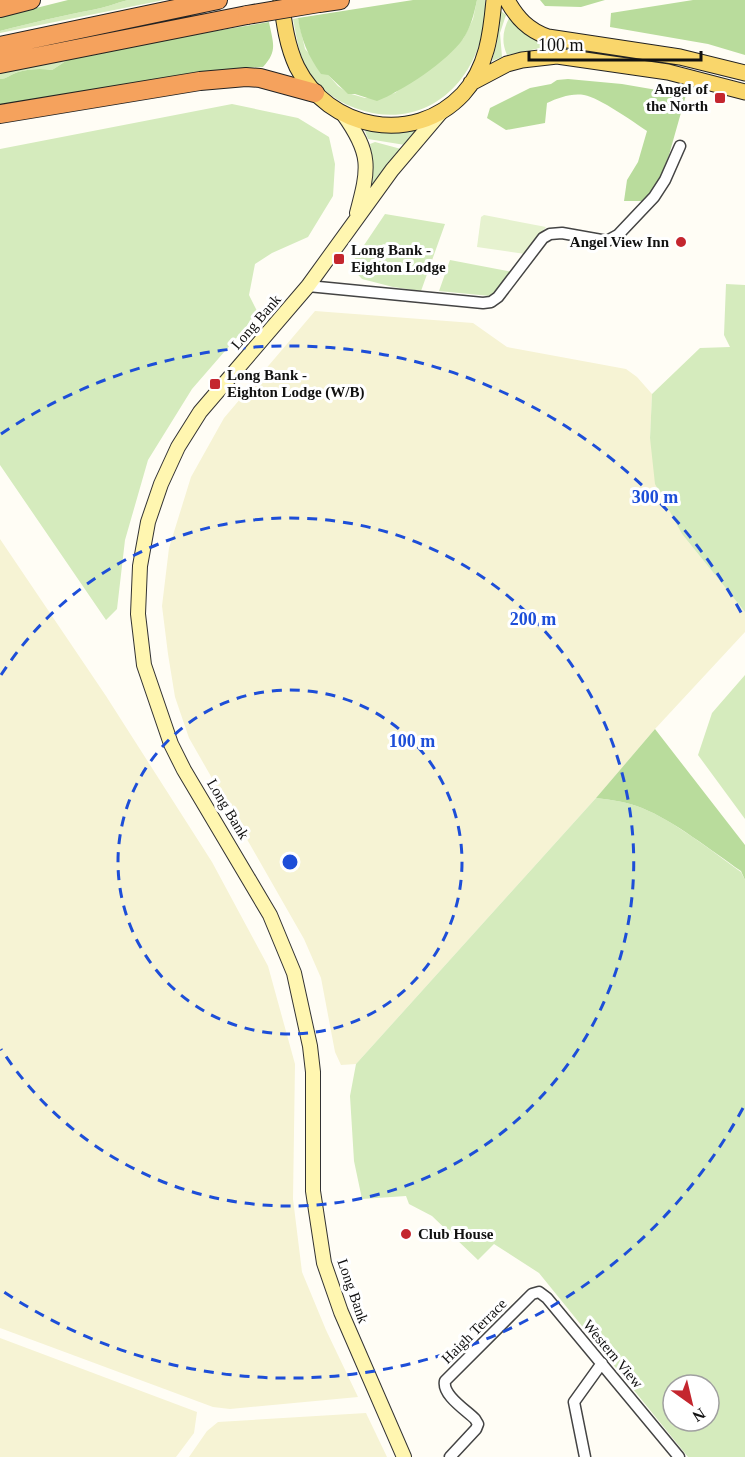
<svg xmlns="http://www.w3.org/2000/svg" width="745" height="1457" viewBox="0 0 745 1457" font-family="'Times New Roman',serif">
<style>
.farmland{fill:#f6f3d4}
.green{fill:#d5ebbd;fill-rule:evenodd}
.forest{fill:#b9dc9c}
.pitch{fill:#e6f2cf}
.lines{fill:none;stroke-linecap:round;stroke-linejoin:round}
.street-casing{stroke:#444;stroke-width:13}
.secondary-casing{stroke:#333;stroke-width:16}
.primary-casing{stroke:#222;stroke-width:17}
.highway-casing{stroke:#222;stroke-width:20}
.street{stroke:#fff;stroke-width:10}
.secondary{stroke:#fff6b0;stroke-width:14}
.primary{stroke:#f9d66b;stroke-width:15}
.highway{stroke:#f5a25d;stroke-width:18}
.highway-bridge-casing{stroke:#222;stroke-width:20;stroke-linecap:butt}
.highway-bridge{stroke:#f5a25d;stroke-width:18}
.ring{fill:none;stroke:#1d4ed8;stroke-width:3;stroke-dasharray:10 8}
.poi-dot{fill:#c4262e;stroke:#fff;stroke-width:2}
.labels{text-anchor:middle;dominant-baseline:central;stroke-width:6;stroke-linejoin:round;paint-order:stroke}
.poi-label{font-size:15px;font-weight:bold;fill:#111;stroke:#fff;text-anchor:start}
.street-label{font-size:15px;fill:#111;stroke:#fff}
.centre{fill:#1d4ed8;stroke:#fff;stroke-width:3}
.ring-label{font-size:18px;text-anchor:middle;font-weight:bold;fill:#1d4ed8;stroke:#fff;stroke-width:6;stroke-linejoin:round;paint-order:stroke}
</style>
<rect width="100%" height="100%" fill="#fffdf5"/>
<path class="farmland" d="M315,311L473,323L507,347L626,369L637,377L652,394L650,438L682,534L745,612V632L655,729L596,798L356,1064L341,1065L335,1052L321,978L304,939L189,738L175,697L168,654L162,606L169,548L191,477L224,418Z
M0,539L106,696L212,862L268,966L295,1064L293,1199L302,1272L326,1330L358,1397L230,1409L213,1407L0,1328Z
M0,1338L197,1412L194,1433L176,1457H0Z
M366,1413L387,1457H189L207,1431L218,1422Z"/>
<path class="green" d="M128,0H164L0,33V31C31,23 60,16 92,10C104,8 116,3 128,0Z
M477,0H485C488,73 430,136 355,108C333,100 315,85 304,63C298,49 296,34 293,19L298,18L305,49L338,86L348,93L365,98L395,93L463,39L473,19Z
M501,11L506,15L500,33L502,57L492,61L497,42Z
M509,18L519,28L582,48V51L541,48L507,55C501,42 503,30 509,18Z
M69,59L52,70C40,68 29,69 18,72C11,74 7,79 0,79V72Z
M232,104L298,118L329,137L335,164L333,196L308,237L272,253L255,264L249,295L258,313L192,389L148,460L125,540L117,609L106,620L0,465V149Z
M417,128L419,129L405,145L368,139L365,131L367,129Z
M375,142L401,149L364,199L373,163L370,144Z
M385,214L445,224L421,291L393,287L362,279L350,266Z
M450,260L513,272L497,291L490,296L439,291Z
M726,284L745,285V612L682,534L655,484L650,438L652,394L700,348L730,347L724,335Z
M745,675V819L698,755L712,713Z
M596,798C612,800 628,802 642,808C674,821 712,851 741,872L745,880V1457H688L539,1273L494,1244L478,1260L432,1216L409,1204L406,1196L362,1199L354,1161L350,1096L356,1064ZM673,1385H709V1421H673Z"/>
<path class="forest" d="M68,0H128C116,3 104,8 92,10C60,16 31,23 0,31V17Z
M413,0H477C474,14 471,27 463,39C448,61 401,92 377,101L355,94H348L328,75L321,74C308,56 301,39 298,18Z
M540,0H605L581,7L545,6Z
M693,0H745V55L708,44L610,27L611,13Z
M269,22C273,43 278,51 263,67C174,71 87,95 0,110V79C7,79 11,74 18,72C29,69 40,68 52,70L69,59L167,39Z
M568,79L622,84L686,95L669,155L658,183L643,201H624L627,180L638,162L647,131C632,121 600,98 584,95C571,93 558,98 547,103L545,123L506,130L487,118L490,108L530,88L551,84L557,80Z
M655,729L745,845V880L741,871C712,851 674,821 642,808C628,802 612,800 596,798Z"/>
<path class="pitch" d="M484,215L546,227L525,254L477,247L481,217Z"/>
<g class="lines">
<g class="street-casing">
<path id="street" d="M308,286L483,303L491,302L498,297L543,238L550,234L562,233L607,241L618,235L654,197L665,180L680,146
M450,1457L476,1429L478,1424L475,1419C466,1410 442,1395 445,1381L532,1294L539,1292L547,1298L679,1457
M585,1457L574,1402L602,1363"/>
</g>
<g class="secondary-casing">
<path id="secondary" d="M343,114C372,154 369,168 357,213
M404,1457L341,1312L324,1263L313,1191V1072L310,1046L294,973L270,915L184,770L171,744L144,665L138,614L140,566L148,522L161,484L178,447L200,412L308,286L392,170L442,111"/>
</g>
<g class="primary-casing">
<path id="primary" d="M281,0C284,23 287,46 297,67C328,129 413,147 463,94C487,68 491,33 494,0
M507,0C517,18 528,30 548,37L680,57L745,73
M471,83L507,64L522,60L557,56L668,72L745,92"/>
</g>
<g class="highway-casing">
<path id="highway" d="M319,3L340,0
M0,8L31,0
M0,46L218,0
M0,64L247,15
M0,114L200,81L246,77L260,78L315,93"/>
</g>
<use href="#street" class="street"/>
<use href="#secondary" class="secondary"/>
<use href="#primary" class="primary"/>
<use href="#highway" class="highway"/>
<g class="highway-bridge-casing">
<path id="highway-bridge" d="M247,15L319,3"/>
</g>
<use href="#highway-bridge" class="highway-bridge"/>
</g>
<g class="ring">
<circle cx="290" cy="862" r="172"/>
<path d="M1 675A344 344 0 1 1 1 1049"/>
<path d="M743 1108A516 516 0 0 1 1 1290M1 434A516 516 0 0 1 743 616"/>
</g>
<g class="poi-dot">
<rect x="714" y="92" width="12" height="12" rx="3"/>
<circle cx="681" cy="242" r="6"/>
<rect x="333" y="253" width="12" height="12" rx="3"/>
<rect x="209" y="378" width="12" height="12" rx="3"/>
<circle cx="406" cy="1234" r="6"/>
</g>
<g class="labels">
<g class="poi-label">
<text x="708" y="89" text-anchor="end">Angel of<tspan x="708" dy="17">the North</tspan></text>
<text x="669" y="242" text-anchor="end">Angel View Inn</text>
<text x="351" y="250">Long Bank -<tspan x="351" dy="17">Eighton Lodge</tspan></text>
<text x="227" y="375">Long Bank -<tspan x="227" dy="17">Eighton Lodge (W/B)</tspan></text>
<text x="418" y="1234">Club House</text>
</g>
<g class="street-label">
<text transform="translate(256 322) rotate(-49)">Long Bank</text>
<text transform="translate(228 809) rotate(59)">Long Bank</text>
<text transform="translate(353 1291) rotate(71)">Long Bank</text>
<text transform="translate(474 1331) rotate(-45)">Haigh Terrace</text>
<text transform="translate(613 1354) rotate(50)">Western View</text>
</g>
</g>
<circle cx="290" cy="862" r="9" class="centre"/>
<g class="ring-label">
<text x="655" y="503">300 m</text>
<text x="533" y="625">200 m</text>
<text x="412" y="747">100 m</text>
</g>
<g transform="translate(691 1403) rotate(146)"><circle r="28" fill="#ffffff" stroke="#a0a0a0" stroke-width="1.5"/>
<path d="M0-4.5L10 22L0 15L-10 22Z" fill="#c4262e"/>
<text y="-9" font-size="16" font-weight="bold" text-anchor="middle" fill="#111111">N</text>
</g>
<path d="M529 51v9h172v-9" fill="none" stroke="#111111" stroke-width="3"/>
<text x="538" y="51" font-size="18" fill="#111111" stroke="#ffffff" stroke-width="4.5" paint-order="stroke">100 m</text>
</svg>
